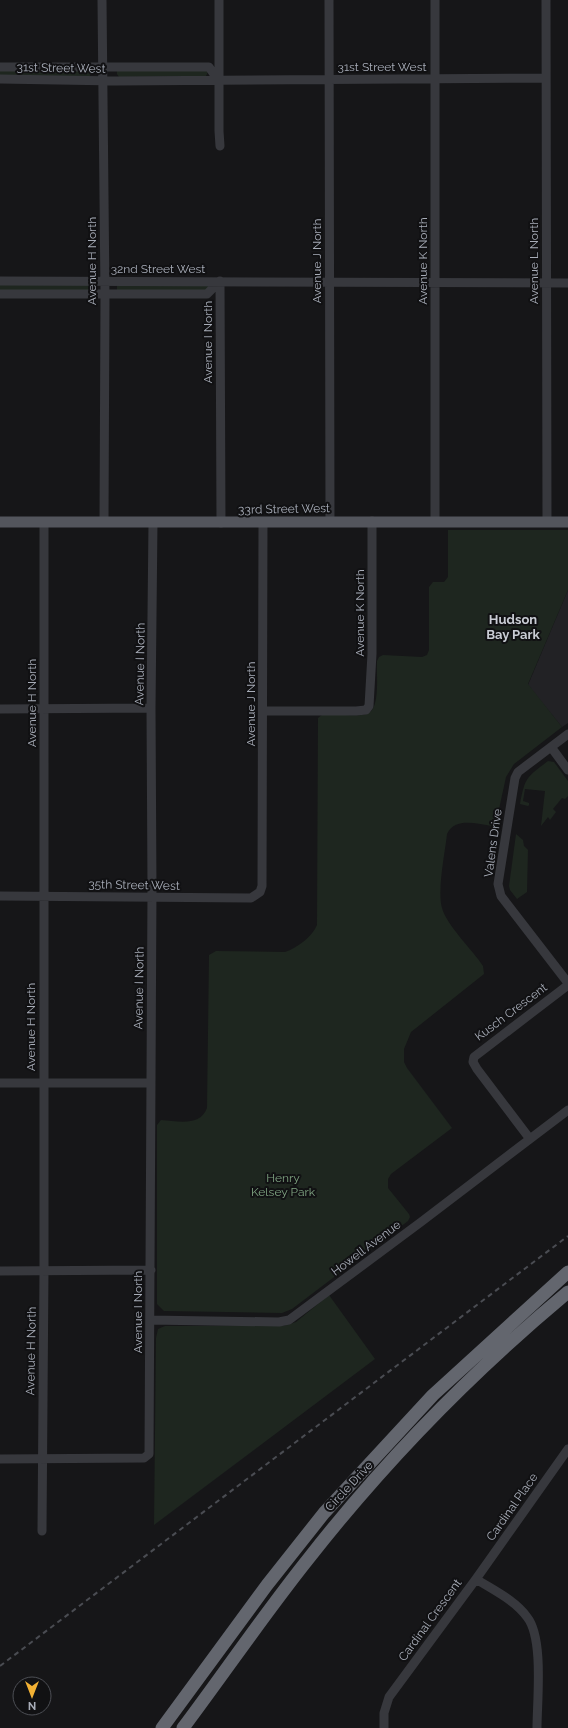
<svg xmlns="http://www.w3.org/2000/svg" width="568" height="1728" viewBox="0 0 568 1728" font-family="Raleway,sans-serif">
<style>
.built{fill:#222225}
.green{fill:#1e261f}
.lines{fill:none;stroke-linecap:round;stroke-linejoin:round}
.minor{stroke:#37383d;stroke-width:9}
.major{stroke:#53555c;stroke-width:11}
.highway{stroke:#63666e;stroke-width:13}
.rail{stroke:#4a4c52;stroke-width:2;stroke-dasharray:5 4;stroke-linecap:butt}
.labels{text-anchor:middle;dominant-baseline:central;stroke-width:4;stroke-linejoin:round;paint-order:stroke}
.street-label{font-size:12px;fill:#a8adb8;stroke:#111113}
.park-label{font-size:12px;fill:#7fa381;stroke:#111113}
.neighbourhood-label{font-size:13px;font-weight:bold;fill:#c9ccd4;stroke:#111113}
</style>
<rect width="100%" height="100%" fill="#161618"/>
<path class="built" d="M568,590V723L562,727L528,685Z"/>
<path class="green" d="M206,70L208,72L206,76L119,77L117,74V71Z
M0,71H90V76L0,77Z
M117,284H208V290H117Z
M0,285H90V290H0Z
M448,530H568V590L528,684L562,727L514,764L506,777L496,823L492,826C477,824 455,817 447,834C445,853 437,890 442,908C447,926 472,949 483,966L484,974L411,1032L404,1049V1062L407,1068L452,1128L391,1174L388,1179V1188L409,1214L410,1217L408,1221L292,1309L282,1313L164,1311L157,1304V1125L161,1120C178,1121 200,1127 207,1108L209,955L216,951L285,952C297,948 312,937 317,925L318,718L323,714C333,714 359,717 367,714C381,709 376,674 377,661L379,657L383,655L422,657L427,655L429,650V587L433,582H444L448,577Z
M548,761L554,762L568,781V796L565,799L562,798L553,809L556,812L550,820L548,817L541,826L545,791L525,789L523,801L529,803V805L528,806L520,804C525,777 527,777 548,761Z
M516,834L523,840L524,846L528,850L527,892L517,899L510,890L509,886Z
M329,1295L375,1359L154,1525L156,1338L158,1329L165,1326H284L296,1322Z"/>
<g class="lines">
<path class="minor" d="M102,0L105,295L104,522
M219,0V131L220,146
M329,0L330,522
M546,0L547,522
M0,67H209L218,80
M0,79L116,81L546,78
M0,281L568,283
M220,281L221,523
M0,294H207L220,281
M435,521V0
M0,709L151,708
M263,711H356L366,710L369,706L372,654V521
M568,734L518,772L515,778L498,884L501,896L568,983
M551,747L568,770
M0,896L251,898L260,892L262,886L263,522
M0,1083H150
M530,1139L477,1069L473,1062L474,1057L568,985
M0,1271L151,1270
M150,1320L279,1322L289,1320L421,1222L568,1110
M0,1459L144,1458L149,1454L152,889L151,708L153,522
M42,1531L44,1270V522
M476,1579C493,1590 515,1600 527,1617C544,1638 537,1701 537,1728
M384,1728V1713L389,1697L476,1579L568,1449"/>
<path class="major" d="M0,522H568"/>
<path class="highway" d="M162,1728L267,1585L324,1513L433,1395L568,1272
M183,1728C225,1672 265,1613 309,1558C385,1461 473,1371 568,1292"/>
<path class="rail" d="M0,1666L568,1236"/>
</g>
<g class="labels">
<g class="street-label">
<text x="382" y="67">31st Street West</text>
<text transform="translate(61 68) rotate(1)">31st Street West</text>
<text transform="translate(92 261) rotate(-90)">Avenue H North</text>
<text transform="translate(317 261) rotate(-90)">Avenue J North</text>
<text transform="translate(423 261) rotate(-90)">Avenue K North</text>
<text transform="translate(534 261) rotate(-90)">Avenue L North</text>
<text x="158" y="269">32nd Street West</text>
<text transform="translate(208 342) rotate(-90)">Avenue I North</text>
<text transform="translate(284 509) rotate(-1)">33rd Street West</text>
<text transform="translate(360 613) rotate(-90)">Avenue K North</text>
<text transform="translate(140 664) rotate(-89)">Avenue I North</text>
<text transform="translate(32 703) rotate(-90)">Avenue H North</text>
<text transform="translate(251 704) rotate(-90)">Avenue J North</text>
<text transform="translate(493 843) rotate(-82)">Valens Drive</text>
<text transform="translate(134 885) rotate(1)">35th Street West</text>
<text transform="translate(139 988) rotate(-89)">Avenue I North</text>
<text transform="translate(511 1012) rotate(-37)">Kusch Crescent</text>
<text transform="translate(31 1027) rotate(-90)">Avenue H North</text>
<text transform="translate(366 1248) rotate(-37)">Howell Avenue</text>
<text transform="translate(138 1312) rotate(-90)">Avenue I North</text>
<text transform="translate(31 1351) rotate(-89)">Avenue H North</text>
<text transform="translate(349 1486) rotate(-47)">Circle Drive</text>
<text transform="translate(512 1507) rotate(-55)">Cardinal Place</text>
<text transform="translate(430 1620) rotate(-54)">Cardinal Crescent</text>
</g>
<g class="park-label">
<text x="283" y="1178">Henry<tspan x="283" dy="14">Kelsey Park</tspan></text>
</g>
<g class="neighbourhood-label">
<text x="513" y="619">Hudson<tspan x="513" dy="15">Bay Park</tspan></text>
</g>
</g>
<g transform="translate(32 1696) rotate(180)"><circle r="19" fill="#111113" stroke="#4d4f55"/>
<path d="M0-3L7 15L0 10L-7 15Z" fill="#f2b134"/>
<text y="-6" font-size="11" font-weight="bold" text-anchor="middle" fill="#a8adb8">N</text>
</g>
</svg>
